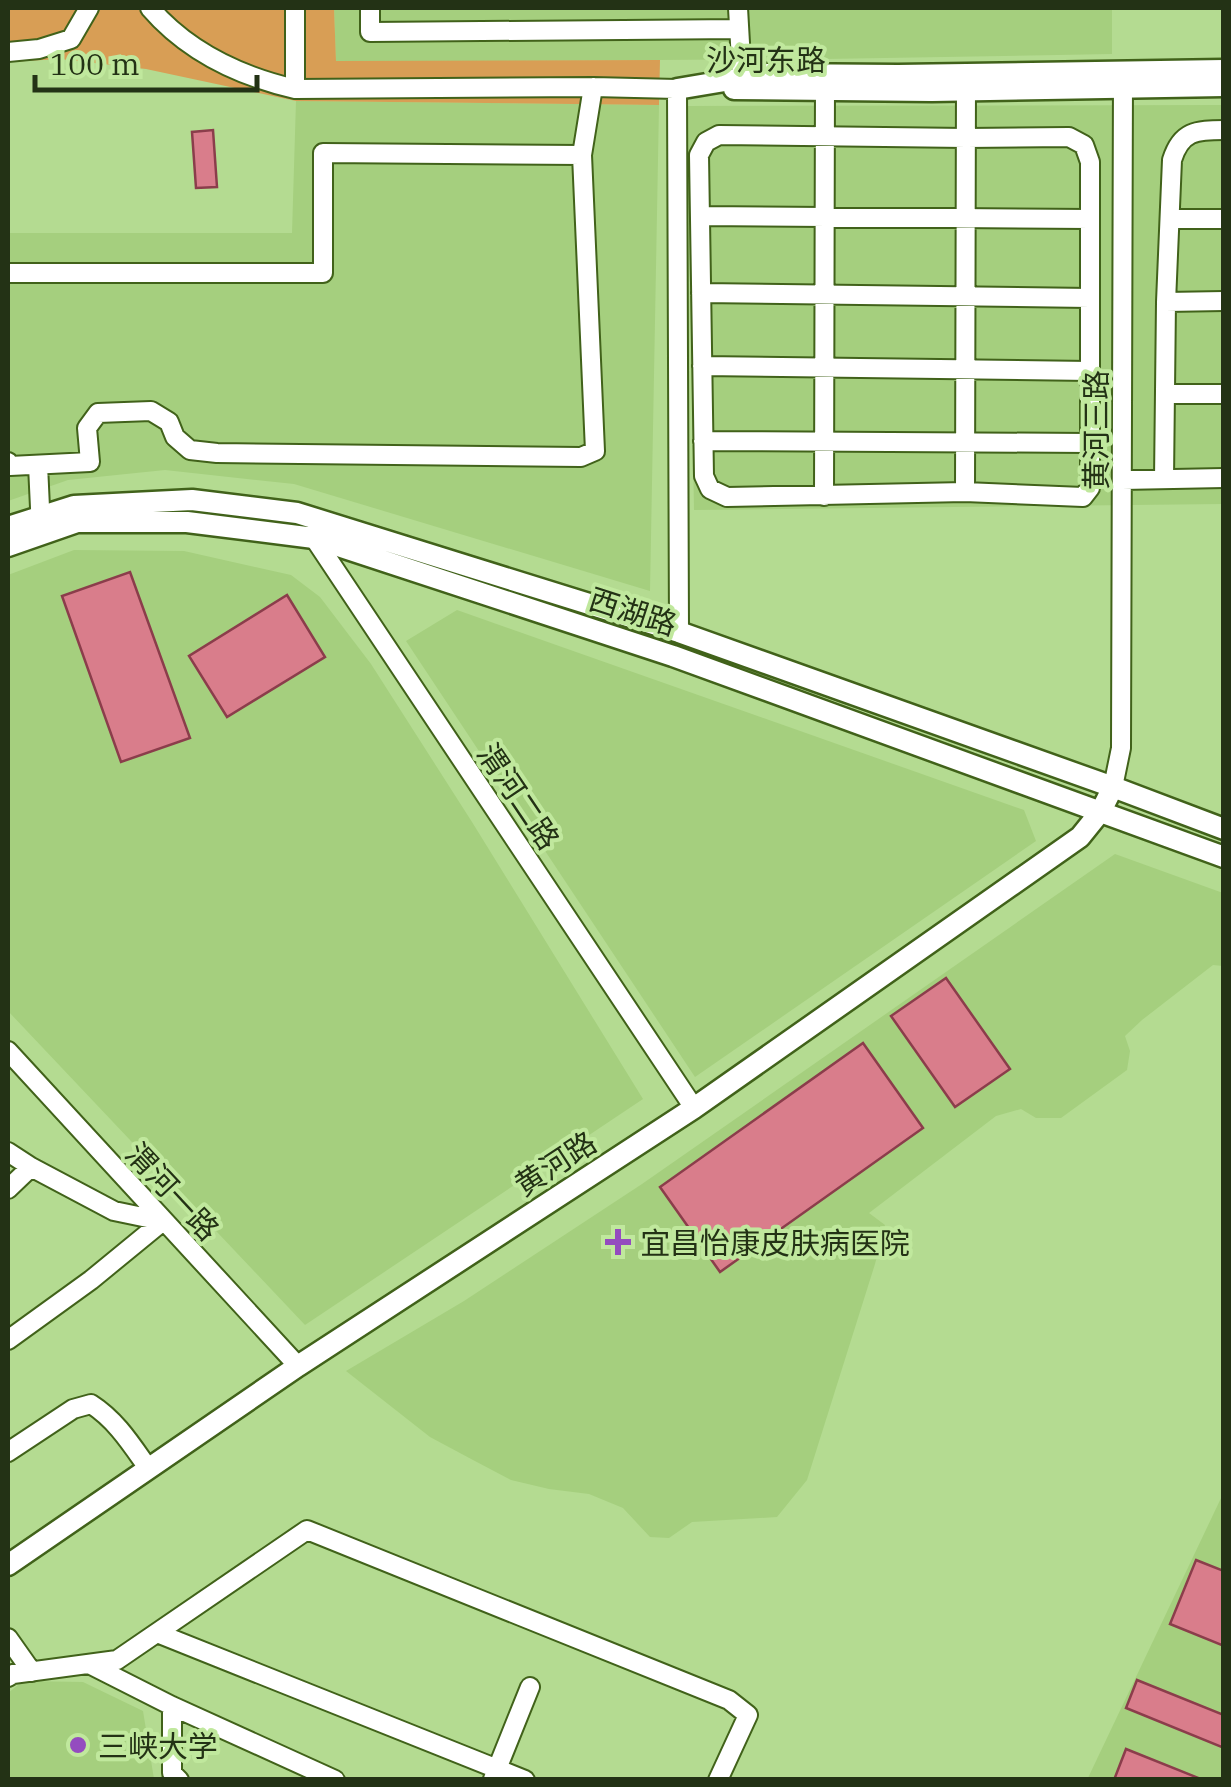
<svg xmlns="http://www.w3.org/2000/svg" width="1231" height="1787" viewBox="0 0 1231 1787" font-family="'IBM Plex Serif','Noto Sans SC',serif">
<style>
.built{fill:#a5cf7e}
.green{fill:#d89e55}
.building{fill:#d97d8b;stroke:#8b3d4b;stroke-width:2.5}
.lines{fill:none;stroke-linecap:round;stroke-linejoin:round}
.minor-casing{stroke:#41621a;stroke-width:22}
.major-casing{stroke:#41621a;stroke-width:25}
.minor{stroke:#fff;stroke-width:18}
.major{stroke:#fff;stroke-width:20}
.poi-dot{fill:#944cbf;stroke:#c0e89d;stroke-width:4}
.labels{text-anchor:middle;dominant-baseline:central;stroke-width:8;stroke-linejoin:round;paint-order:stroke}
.street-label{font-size:30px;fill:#233215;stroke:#c0e89d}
.poi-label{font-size:30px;fill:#233215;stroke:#c0e89d;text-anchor:start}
</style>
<rect width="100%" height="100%" fill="#b4db91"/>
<path class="built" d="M334,8H1112V54L825,59L336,62Z
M296,101L659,105L650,591L294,484L165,470L68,480L8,501V233H292Z
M1223,105V504L694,510L687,106Z
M74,550L184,551L291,575L320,597L371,664L472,822L643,1099L305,1325L8,1011V575Z
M457,610L1024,810L1036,841L695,1077L406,641Z
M1115,854L1223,893V966L1213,965L1142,1020L1125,1036L1130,1051L1127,1070L1061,1118H1036L1021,1109L996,1116L869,1213L885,1225L875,1264L807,1480L777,1517L692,1522L669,1538L650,1537L623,1508L589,1494L549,1489L511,1480L473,1460L430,1437L346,1371L464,1301L642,1184Z
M1223,1492V1779L1087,1780L1222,1496Z
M23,1681L83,1682L143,1711L154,1779L8,1780V1693Z"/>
<path class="green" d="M8,8H334L336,61L660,60L659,105L296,101L146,69L60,59L8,62Z"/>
<path class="building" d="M213,130L217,187L196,188L192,132Z
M130,572L190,738L121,762L62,596Z
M287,595L325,657L227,717L189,656Z
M946,978L1010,1069L955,1107L891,1016Z
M863,1043L923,1128L720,1272L660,1187Z
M1196,1560L1224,1571V1646L1170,1624Z
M1137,1680L1224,1715V1748L1126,1708Z
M1126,1749L1201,1779V1780H1114Z"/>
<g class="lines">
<g class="minor-casing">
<path id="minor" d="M150,8C188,52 239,76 295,89L593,87L677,89L679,632
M370,8V32L739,29
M738,8L742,78
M8,52L39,49L71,39L89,8
M295,89V8
M719,135L966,138L1069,137L1084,145L1090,162V488L1083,497L965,492L727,497L710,489L704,476L699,155L706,142Z
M700,216L1090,219
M1170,219H1224
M8,273H323V153L582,155L593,87
M701,293L1090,298
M1166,302L1224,301
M702,366L1090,371
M1165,394H1224
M703,441L1090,443
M8,462L10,466L90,462L87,428L98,413L151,411L169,422L175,437L190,450L217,453L581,457L595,451L582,155
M38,465L41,529
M1164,479L1166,302L1172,160C1181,131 1196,130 1224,130
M1122,480L1224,478
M965,492L966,80
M824,496L825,80
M312,535L694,1108
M1113,787L1121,748L1123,77
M8,1051L298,1366
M8,1152L31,1167L114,1211L162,1221
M8,1189L31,1167
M8,1340L91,1280L163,1221
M8,1452L73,1409L91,1404C116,1420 131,1444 148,1468
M157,1633L525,1780
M8,1638L32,1672
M89,1664L172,1706L335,1780
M8,1677L13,1674L117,1660L307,1530L729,1700L748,1715L718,1780
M172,1706V1773L179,1780
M493,1779L530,1687"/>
</g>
<g class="major-casing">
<path id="major" d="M677,89L766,74L898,75L1224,70
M734,89L932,91L1224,86
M8,527L74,506L192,500L297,513L679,632L1113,787L1224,829
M8,546L77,522H187L314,538L673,656L1224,857
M8,1565L298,1366L694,1108L1080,837L1101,811L1113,787"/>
</g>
<use href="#minor" class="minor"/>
<use href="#major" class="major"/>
</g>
<g class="poi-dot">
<path d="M613 1227h10v10h10v10h-10v10h-10v-10h-10v-10h10z"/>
<circle cx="78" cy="1745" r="10"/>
</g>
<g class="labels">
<g class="street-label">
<text x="766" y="59">沙河东路</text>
<text transform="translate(1095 430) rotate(-90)">黄河三路</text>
<text transform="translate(633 611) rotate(18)">西湖路</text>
<text transform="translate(519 796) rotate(56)">渭河二路</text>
<text transform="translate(555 1163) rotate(-33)">黄河路</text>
<text transform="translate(173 1191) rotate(47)">渭河一路</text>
</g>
<g class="poi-label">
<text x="640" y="1242">宜昌怡康皮肤病医院</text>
<text x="98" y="1745">三峡大学</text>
</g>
</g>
<rect width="1231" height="1787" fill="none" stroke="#233215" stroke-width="20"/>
<path d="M35 75v15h222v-15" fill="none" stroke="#233215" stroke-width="5"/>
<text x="50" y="75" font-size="30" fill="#233215" stroke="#c0e89d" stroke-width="8" paint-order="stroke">100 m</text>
</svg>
